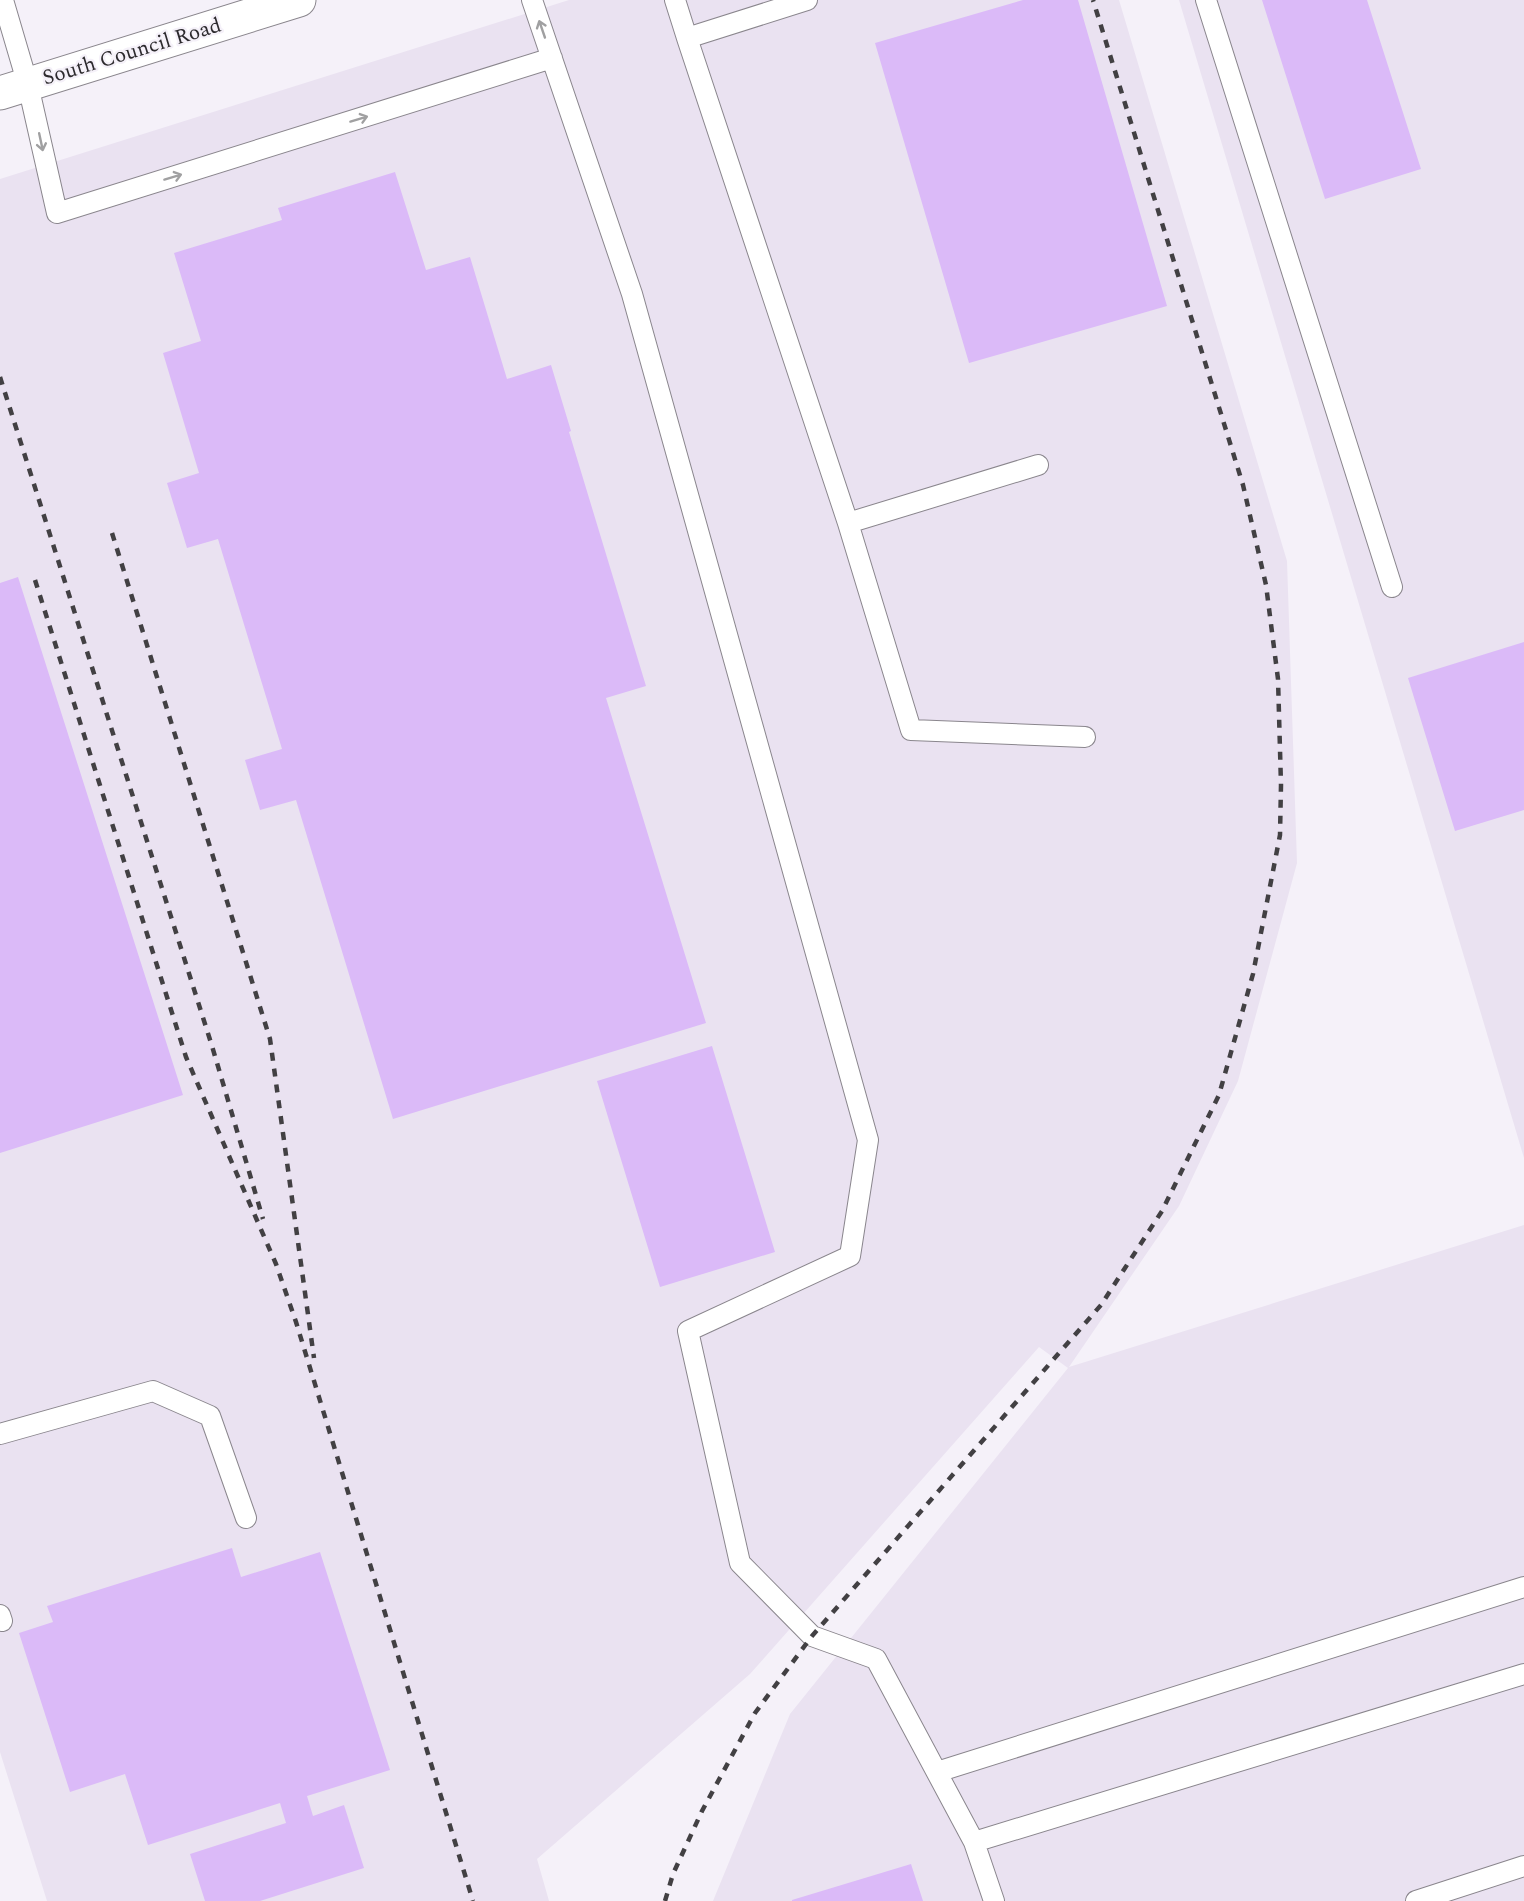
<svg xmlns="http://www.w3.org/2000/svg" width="1524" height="1901" viewBox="0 0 1524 1901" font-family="Spectral,serif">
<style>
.built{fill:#eae2f1}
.building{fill:#dbbaf8}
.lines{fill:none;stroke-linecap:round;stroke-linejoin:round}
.lane-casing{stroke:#8a868d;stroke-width:22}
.secondary-casing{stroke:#8a868d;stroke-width:35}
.lane{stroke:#fff;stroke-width:20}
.secondary{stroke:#fff;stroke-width:33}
.rail{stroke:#424043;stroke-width:4.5;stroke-dasharray:8 8;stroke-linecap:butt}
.oneway{stroke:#a0a0a1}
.labels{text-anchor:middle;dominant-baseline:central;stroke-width:4.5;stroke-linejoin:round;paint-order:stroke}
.street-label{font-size:21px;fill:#2d2b2e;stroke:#f5f1f9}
</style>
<rect width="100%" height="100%" fill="#f5f1f9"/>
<path class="built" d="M569,0H1119L1287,561L1297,863L1238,1081L1179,1206L1069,1367L1524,1225V1901H713L790,1714L1068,1368L1039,1347L750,1674L537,1859L549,1901H47L0,1752V179Z
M1179,0H1524V1158Z"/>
<path class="building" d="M1023,0H1078L1167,306L969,363L875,43Z
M1262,0H1367L1421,169L1325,199Z
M395,172L426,270L470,257L507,379L551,365L571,431L569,432L646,686L606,698L706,1023L393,1119L296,800L260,810L245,760L282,749L218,539L187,548L167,483L199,473L163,353L201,341L174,253L282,220L278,208Z
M18,577L183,1095L0,1153V583Z
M1524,642V810L1455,831L1408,678Z
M712,1046L775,1252L660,1287L597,1081Z
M232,1548L241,1577L320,1552L390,1770L307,1796L313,1816L344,1805L364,1868L260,1901H205L190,1854L286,1823L280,1803L148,1845L125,1774L70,1792L19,1633L53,1622L47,1606Z
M911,1864L923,1901H792V1900Z"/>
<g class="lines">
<g class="lane-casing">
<path id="lane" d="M3,0L28,85L57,213L552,58
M532,0L632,294L868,1140L850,1256L688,1331L740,1563L812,1636L876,1659L974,1842L1524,1674
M675,0L687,38L807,0
M1206,0L1392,587
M687,38L848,523L911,730L1085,737
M848,523L1038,465
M0,1434L153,1391L210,1416L246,1518
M0,1615L2,1621
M937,1772L1524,1587
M974,1842L994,1901
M1416,1901L1524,1866"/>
</g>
<g class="secondary-casing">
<path id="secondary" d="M0,93L299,0"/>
</g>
<use href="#lane" class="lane"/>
<use href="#secondary" class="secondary"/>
<path class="rail" d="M0,377L212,1046L263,1219
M112,533L270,1039L314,1358
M35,580L186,1057L276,1264L296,1322L473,1901
M665,1901L673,1874L702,1811L755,1713L812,1636L1101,1305L1162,1211L1219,1095L1253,974L1280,835L1281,785L1278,679L1266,585L1243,485L1093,0"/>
</g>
<defs><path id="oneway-shaft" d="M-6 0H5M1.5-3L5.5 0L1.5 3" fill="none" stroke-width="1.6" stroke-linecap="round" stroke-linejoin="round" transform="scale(1.5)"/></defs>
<g class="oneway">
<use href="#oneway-shaft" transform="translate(542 29) rotate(-109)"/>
<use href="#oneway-shaft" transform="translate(359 119) rotate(-17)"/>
<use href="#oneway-shaft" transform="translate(41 142) rotate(78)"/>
<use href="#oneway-shaft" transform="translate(173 177) rotate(-17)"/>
</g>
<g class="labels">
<g class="street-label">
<text transform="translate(132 52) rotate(-17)">South Council Road</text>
</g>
</g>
</svg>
